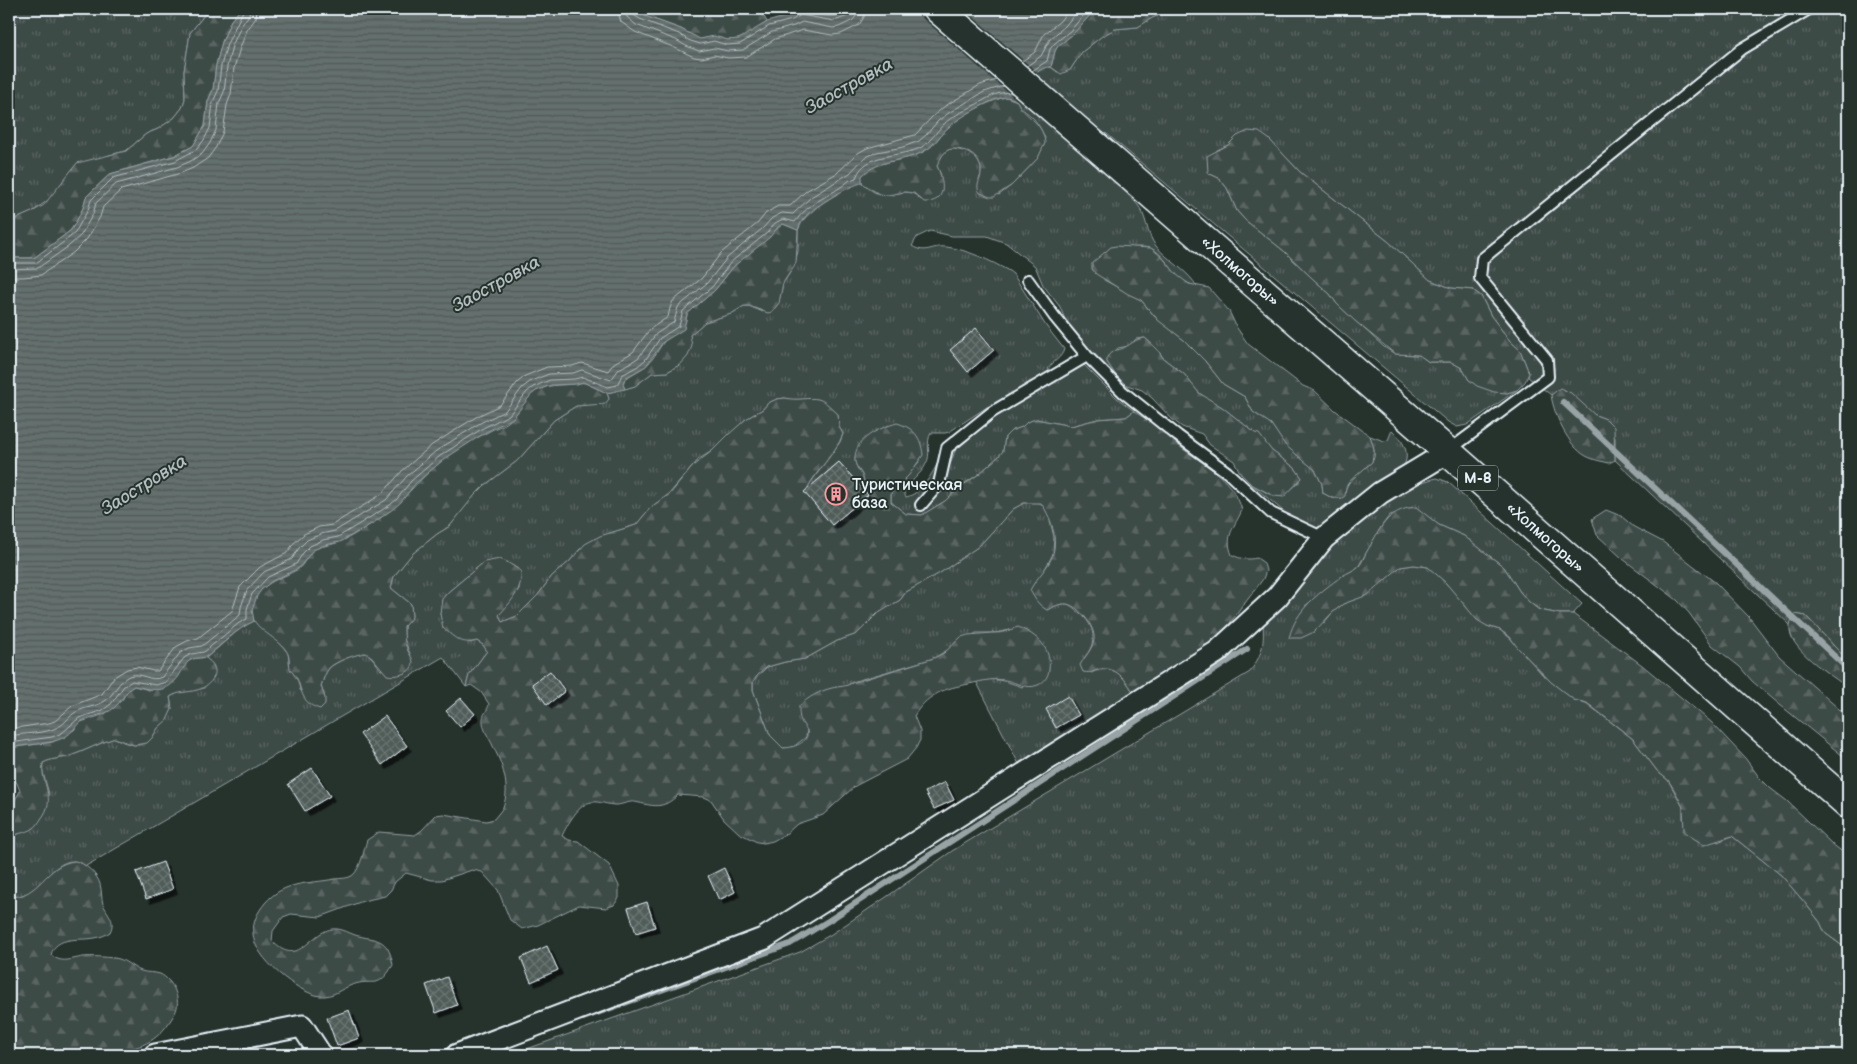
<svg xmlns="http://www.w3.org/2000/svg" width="1857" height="1064" viewBox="0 0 1857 1064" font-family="'Balsamiq Sans',sans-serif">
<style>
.grass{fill:url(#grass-tufts);stroke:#939ea0}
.forest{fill:url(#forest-firs);stroke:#939ea0}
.water{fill:url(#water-rules);stroke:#98a3a5}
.pier{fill:#26332d}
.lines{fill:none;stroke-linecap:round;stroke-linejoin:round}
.shore{stroke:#b3bdc0;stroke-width:1}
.stream{stroke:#98a3a5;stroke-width:6}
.building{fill:url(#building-cross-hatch);stroke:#e8f1f8;filter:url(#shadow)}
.service-casing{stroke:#e8f1f8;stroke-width:14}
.minor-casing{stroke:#e8f1f8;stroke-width:25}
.trunk-casing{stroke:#e8f1f8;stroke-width:31}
.service{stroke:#26332d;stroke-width:10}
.minor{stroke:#26332d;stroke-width:21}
.trunk{stroke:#26332d;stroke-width:28}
.labels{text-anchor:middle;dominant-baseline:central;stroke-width:4;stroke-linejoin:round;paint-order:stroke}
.shield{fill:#26332d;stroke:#aeb8bb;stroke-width:1}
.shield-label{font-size:15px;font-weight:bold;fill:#e8f1f8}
.street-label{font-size:16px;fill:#e8f1f8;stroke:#26332d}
.poi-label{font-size:16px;fill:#e8f1f8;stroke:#26332d;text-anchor:start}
.water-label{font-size:18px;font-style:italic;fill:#b3bdc0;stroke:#26332d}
</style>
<defs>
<pattern id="grass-tufts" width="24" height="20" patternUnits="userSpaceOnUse" patternTransform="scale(1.25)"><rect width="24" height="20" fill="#3e4b47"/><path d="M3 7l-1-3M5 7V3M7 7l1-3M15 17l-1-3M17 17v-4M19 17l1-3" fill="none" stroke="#5a6562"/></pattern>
<pattern id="forest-firs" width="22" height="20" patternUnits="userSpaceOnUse" patternTransform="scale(1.25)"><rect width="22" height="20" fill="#3e4b47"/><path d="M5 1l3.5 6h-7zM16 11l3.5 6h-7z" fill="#5a6562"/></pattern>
<pattern id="water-rules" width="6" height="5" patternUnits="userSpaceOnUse" patternTransform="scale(1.25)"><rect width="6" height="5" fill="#636f6d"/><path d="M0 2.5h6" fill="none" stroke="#535a5a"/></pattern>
<pattern id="building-cross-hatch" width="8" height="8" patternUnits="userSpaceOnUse" patternTransform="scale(1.25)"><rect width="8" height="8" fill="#505c59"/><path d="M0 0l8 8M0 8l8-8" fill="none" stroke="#697472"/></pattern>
<filter id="shadow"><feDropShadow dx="4.5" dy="4.5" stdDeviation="0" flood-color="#0009"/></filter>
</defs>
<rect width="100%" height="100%" fill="#26332d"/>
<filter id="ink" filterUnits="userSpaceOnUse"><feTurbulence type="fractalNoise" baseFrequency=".02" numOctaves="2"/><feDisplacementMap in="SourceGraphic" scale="10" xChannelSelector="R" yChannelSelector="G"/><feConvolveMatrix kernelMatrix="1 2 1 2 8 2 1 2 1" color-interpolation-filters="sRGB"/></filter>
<g filter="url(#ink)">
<path class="grass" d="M9,9H209L190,33L184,71L185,99L182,108L174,118L158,129L146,134L126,151L109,155L32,212L9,222Z
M1184,9H1848V661L1806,616L1795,614L1790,625L1615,460V438L1606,419L1595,415L1560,389L1551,395L1528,377L1529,373L1520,350L1510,341L1491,316L1481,296L1473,290L1451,288L1430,280L1389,242L1300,172L1269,139L1237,136L1228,145L1217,150L1208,173L1219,178L1227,188L1237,211L1245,220L1284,251L1312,278L1330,294L1337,304L1384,347L1395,354L1419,355L1429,362H1451L1462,368L1469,380L1507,393L1517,390L1467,425L1457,427L1448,422L1107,134L1096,131L1083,153C1099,171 1121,185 1137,204C1147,215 1146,234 1156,246C1167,260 1190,272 1197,287C1190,284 1182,281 1177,275C1169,267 1162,252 1150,248C1143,246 1134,248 1127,247C1117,246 1110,247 1103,255L1104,280L1141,300L1155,317L1184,340L1205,361L1223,384L1245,397L1253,412L1271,424L1286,445L1315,470L1322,484L1323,493L1332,498H1342C1345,490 1348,481 1356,475C1374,460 1379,462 1370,436L1384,441L1388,440L1392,430C1403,440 1412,454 1402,469L1329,526L1315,528L1310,527L1289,516L1251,484L1269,494L1293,488L1302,478L1295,468L1272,451L1255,433L1222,407L1205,398L1195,389L1184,374L1164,359L1157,349L1145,338L1136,339L1129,346L1118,348L1107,362L1115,374L1124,384L1115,379L1103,367L1066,322L1060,307L1043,285L1035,266L1006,243L987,236H952L930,231L917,237L912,246C926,255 932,245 946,247C966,249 991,261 1009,271L1013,274L1046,326L1064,349C1062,358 1053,361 1048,369L1053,372L998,405L987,407L949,432L945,433H931C925,443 932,454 926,464C921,475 908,482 904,493L906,497C921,494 931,475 938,463L936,481L916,504L917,508L921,509L944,482L955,451L1001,411L1084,365L1117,398L1134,411L1126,417L1098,419L1071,426L1036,419L1027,422L1022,427L1011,431L1005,437L1003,451L998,457L979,474L959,487L945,501L922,515L906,514L891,502V493L919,462L889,425C875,432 850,446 856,465C858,471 863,474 864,480C865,486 865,489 868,495L804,492L840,442L843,434L839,427L838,414L825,403L809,399L793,400L785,398L777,399L768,403L763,409L746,419L712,451L699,459L669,494L651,507L636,525L610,533L580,549L569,562L552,576L538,595L517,616L502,622L499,615L519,589L521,571L507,562H484L448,592L442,600L440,614L469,643L477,641L483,645L487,651L469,675L466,687L443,657L86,866C62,848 45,884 28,893C22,896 15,897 9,897V839L20,833L49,794L42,769L43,763C52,758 61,759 70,756C85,751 99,743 115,738C126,744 141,750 152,738C154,736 155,731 158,728C164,722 168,717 172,709L170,697C180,690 192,692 204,688L214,666L206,658L242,627L254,621L278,641L288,653L290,668L298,681L300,690L325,698L321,686C323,680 325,673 329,668C334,663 358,652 365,653C372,655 377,665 381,670L411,656L404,639V626L412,617L411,604L391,588L394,576L412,554L437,534L450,526L473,496L485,485L517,461L554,420L576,406L609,399L607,393L635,386L652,373L667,372L681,364L690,341V335L705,322L731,314L744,306H749L763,312L780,298L783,283L794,267L798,251V230L803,220L818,206L852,184L862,183C867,187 872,192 879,194C895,198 907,184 921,200L941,175L937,166C939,161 942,153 948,150C951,148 955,149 959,150C970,152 982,160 981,173C981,176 979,178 979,181L999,195L1012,185L1038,158L1045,138C1042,131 1039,125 1034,119C1027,111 1016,108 1017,96C1023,89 1041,63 1050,67C1051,67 1056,71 1057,72L1070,70L1082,52L1102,36L1115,29L1138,27L1152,18L1162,14H1174Z
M1437,478L1448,482L1582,604L1573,614H1560L1540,610L1529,602L1520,592L1504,567L1464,536L1439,525L1416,508L1390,515L1383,524L1358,567L1337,580L1305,606L1324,623L1332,613L1343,604L1368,594L1400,567L1414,565L1428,567L1437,574L1487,626L1500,630L1510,638L1542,674L1574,700L1586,703L1633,739L1658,772L1668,780L1683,807V819L1718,842L1732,836L1781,875L1805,903L1820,922L1825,933L1848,950V1055H510L800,952L830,935L885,898L952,851L1250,672C1264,651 1264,644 1263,620C1307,571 1370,492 1437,478Z
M1032,502L1041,503L1048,513L1054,537L1053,554L1046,567L1047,610C1053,607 1060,603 1067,604C1071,605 1076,610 1080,613C1095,626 1098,642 1084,658L1091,673C1115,662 1124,677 1135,695L1021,768L976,681C992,677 1007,681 1022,687L1048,672C1050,647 1040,637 1018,628L996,633H976L934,658L852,682L845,687H836L802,723L807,729L806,737L792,748H783L776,743L770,735L753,690V681L758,675L767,667L785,662L805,659L837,641L857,634L877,614L900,600L906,592L940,573L979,546L1013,509L1024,503Z"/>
<path class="forest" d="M209,9H241L231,20L222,42L216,65L213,90L208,101L205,126L193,146L173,156L110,174L86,197L83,208L77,220L71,230L62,237L34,258H9V222L32,212L44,205L77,163L126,151L146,134L158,129L174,118L182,108L185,99L184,71L190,33Z
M633,9H760L767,22C756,30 743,41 728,40C714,38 715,36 700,40L681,29L642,15Z
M798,9H847C838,22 811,14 798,9Z
M1104,9H1184L1174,14H1162L1152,18L1138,27L1115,29L1102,36L1082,52L1070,70L1061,74L1051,67L1055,51L1058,46L1073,34L1092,13Z
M1006,97L1017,101C1023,117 1043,120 1045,143L1038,158L1012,185L994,197H990L980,193C975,186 980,182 981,174C983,158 966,148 952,149C944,149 940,160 937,166C944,181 948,203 924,202L914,193L905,192L888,195L879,194L862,183L861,176C879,158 904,163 925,151C934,146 939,137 946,129C957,117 991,100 1006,97Z
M1248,131L1259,132L1269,139L1300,172L1389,242L1430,280L1451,288L1473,290L1481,296L1491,316L1510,341L1520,350L1529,373L1525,382L1517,390L1507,393L1494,392L1477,386L1469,380L1462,368L1451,362H1429L1419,355L1395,354L1355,321L1337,304L1330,294L1312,278L1284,251L1245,220L1237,211L1227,188L1219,178L1208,173L1207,156L1228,145L1237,136Z
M783,224L798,230L796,263L783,283L779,303L772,312L768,313L749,306H744L731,314L705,322L690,335L692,346L688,356L681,364L667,372L652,373L635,386L625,389L622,384C627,375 636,373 644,367C653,361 657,351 663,343C673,330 685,335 687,314L715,290L734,266Z
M1116,246L1151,248L1162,257L1177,275L1189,284L1209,288L1229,311L1237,328L1248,344L1303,386L1315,391L1335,410L1370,436L1374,449L1372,462L1349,482L1346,487L1345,496L1342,498H1332L1323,493L1322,484L1315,470L1285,445L1271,424L1253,412L1245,397L1223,384L1205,361L1184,340L1159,321L1141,300L1128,294L1096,274L1092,269V263L1111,247Z
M1145,338L1157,349L1164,359L1184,374L1199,393L1222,407L1255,433L1259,434L1272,451L1295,468L1302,478L1284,497L1274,496L1251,484L1241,474L1234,461L1210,445L1202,434L1182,427L1172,419L1152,398L1142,390L1124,384L1115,374L1107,362V357C1115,347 1118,352 1127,346C1134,342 1136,339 1145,338Z
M583,382L607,393L609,399L605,404L576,406L554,420L517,461L485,485L474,496L450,526L437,534L412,554L394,576L391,588L411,604L412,617L404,626C404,635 404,642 408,651C409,654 413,658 413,662C413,674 395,677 387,675L372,657L366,653C356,654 336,661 329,668C325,673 323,680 321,686L325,698V704L320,709C304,704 303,696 298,681C297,676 292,673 290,669C289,664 290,658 288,654C281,637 249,630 252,609C256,582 281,580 298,569C305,564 306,556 312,551C319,546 326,546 333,544C346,541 361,530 373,523C401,506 417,479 443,460C457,449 472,440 488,432C494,428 503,426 508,422C519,414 524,398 536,391C551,382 568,387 583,382Z
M1560,388L1571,393L1595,415L1606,419L1614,427L1615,460L1609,463C1601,461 1593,460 1586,456C1568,446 1554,415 1551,395Z
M785,398C797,401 808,397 818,399C826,401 832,409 838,414L839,427L843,434C835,455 815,471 806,491L839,462L866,493C864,488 865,483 863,477C861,471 855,467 855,460C854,438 880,428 897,423C914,428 921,437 923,455L909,475L891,493V502L906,514L922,515L945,501L959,488L979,474L998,457L1003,451L1005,437L1011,431L1022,427L1027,422L1036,419L1071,426L1098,419L1126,417L1134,411C1142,418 1152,421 1160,428C1168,435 1175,443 1183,449C1207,466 1234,481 1242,510C1235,527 1224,535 1232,555C1241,559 1247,560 1257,558L1264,563L1266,571L1263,579L1218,639L1185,662L1169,669L1135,695C1128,683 1118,667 1102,669C1094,669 1095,674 1083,672L1080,665C1085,656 1092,650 1094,640C1096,627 1079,606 1067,604C1060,603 1053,607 1047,610C1038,605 1035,599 1030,590C1035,580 1043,573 1049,563C1060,545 1053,520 1041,503H1024L1013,509L979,546L940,573L906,592L900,600L877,614L857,634L837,641L805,659L785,662L767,667L758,675L753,681V690L770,735L783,748C792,748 810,743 807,730C806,729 802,723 802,723C799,718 799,712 799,706C809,697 819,691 832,688C840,686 845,687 852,683L934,658L944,653L961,637L968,635L1004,632L1018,627C1037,635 1052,648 1049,670C1048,676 1045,682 1038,685C1026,690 1017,682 1005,680C989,678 980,682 964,685C942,689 926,696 914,716L920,731V740L916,748L907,759L855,786L823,815L797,824L787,833L773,841L764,843L757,842L739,833L724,819L711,800L704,797L678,795C662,810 654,806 635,802C629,801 622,805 616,805C608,805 599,801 592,802C579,803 567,825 562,836L569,840L578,841L609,865L619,886V898L614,905L606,908L579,905L538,925L522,929L510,920L498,890L482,872L472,870L442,880H432L406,873L395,882L391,890L385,896L363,901L320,917L291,914L283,917L273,931L272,941C299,969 308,933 332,929C341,928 347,932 355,935C376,941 388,936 393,965C377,992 374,977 352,985C340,989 334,997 320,996C298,993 254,958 253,934C253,921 257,913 265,903C284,881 308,884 335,879C341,878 348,879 353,875C361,868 364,849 367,840L379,832L415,835L422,830L436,815L443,814L486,821L494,819C497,815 501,811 503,807C511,786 502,764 493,746C489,737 484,732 483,722C482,714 488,711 489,704L481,692L471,685L466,687L469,675L487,651L483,645L477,641C461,645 455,638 443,628L440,614L442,599L448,592L484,562L500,559L507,562L521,571C523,589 511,602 499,615L502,622L517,616L538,595L552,576L569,562L585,544L600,536L636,525L651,507L670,494L694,465L712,451L728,435L746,419L763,409L768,403L777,399Z
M1416,507L1439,525L1464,536L1504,567L1520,592L1529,602L1539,610L1560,614H1573L1642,665L1711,722L1745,758L1759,777L1770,788L1787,801L1832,844L1848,856V950L1825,933L1820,922L1805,903L1781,875L1732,836L1704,845L1684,832L1683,807L1675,791L1668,780L1658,772L1633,739L1587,703L1574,700L1551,682L1517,647L1510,637L1500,630L1487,626L1477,620L1445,582L1428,567L1414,565L1400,567L1368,595L1343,604L1332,613L1314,632L1301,638H1289C1296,609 1319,593 1342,576C1347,573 1355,570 1359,566C1362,563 1364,557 1366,553C1380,530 1386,509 1416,507Z
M1606,510L1621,516L1634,527L1663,542L1716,583L1749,617L1779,656L1848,717V760L1780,705L1752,681L1740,667L1712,645L1689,613L1677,600L1623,559L1597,535L1592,519Z
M1795,614L1806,616L1848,661V688C1832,675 1786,649 1790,625C1790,622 1794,617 1795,614Z
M200,657L206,658C208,660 213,663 214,667C219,677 206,688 197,690C187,693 179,691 170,697L172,709L167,720L158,728L152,738L147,743L134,745L115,738C99,743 85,751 70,756C61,759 52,758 43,763C40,785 58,797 41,819C39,822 37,826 34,828C26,834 16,832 9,839V811L20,791L17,783L9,774V748L53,742L74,730L81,722L105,714L122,700L128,690L134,686L149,690L174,681L187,662L193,659Z
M75,861C85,863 97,874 100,884C102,891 101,897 103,904C108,915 116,920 110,932C106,935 101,937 95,938C80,941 56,935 51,955C62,964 70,959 83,957C93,956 104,957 114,958C125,959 131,967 141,971C147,973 154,972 160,974C173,980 182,1000 175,1013C159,1041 145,1047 114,1052C106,1053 100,1056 92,1055C82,1055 70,1049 62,1055H9V897C40,898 45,864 75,861Z"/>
<path class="water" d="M241,9H633L642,15L681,29L700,39L714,36L728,40L739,39L767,22L791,15L799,10C813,13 837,23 847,9H1104L1092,13L1073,34L1058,46L1055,51L1051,67C1037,66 1025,86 1017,96V101C1014,99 1010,97 1006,97C994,97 958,118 949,127C940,134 935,145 924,151C904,163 879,158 862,176V183C850,185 815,206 806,216C802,220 800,224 798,230L783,224L778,227L770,237L734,266L715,290L687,314L684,329L663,342L646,366L625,378L623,384L625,389L607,393L583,382L576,384L551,385L536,391L531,395L513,418L486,432L443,460L415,484L401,502L393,509L373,523L340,542L325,545L313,550L299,568L272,581L261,590L257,596L252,610L254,621C236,630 223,643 208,656C203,659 196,657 190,660C185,664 182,671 179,676C165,695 154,690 134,686C125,691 122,701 114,708C104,716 93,715 82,721C76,725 72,733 65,737C50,745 26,744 9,748V258H34L62,237L71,230L77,220L83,208L86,197L110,174L174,156L193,146L205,126L208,101L213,90L216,65L222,42L231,20Z"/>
<path class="pier" d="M912,9H964L1039,74L1022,92L1019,102Z"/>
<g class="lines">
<path class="shore" d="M617,9L621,22L635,32L673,47L694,57L702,58L714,55L728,58L746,57L775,39L803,30L832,35L841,34L859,25L864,17L865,9
M624,9L627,17L636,25L676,40L686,46L699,51L714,48L728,51L743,50L772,32L794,26L802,22L833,28L839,27L853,20L857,15V9
M631,9L632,14L640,19L679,34L688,40L700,44L714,41L727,45L740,44L769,26L792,20L801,15L834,21L848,16L851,9
M1021,62L1035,52L1044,34L1060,21L1069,9
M1027,66L1041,56L1050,39L1065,26L1079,9
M1032,71L1047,61L1050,49L1055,43L1070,31L1089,9
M9,263H36L65,241L75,233L81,222L88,210L91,200L113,178L175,161L197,149L204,140L210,128L213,102L218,91L221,66L227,44L244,9
M9,269L38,268L69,246L81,235L93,214L96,203L116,184L177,167L189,162L202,154L210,143L216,130L219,103L224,92L227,67L232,46L241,26L249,15L250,9
M9,277H24L41,275L74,252L87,239L100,217L103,207L121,190L181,173L193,168L208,158L216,147L223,132L227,105L231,94L234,68L240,48L247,30L256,18L257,9
M9,729L49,723L55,721L72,706L102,694L114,677L127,669L137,667L153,671H158L176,647L187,641L198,638L232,611L240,587L260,567L287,553L294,543L304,534L319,527L332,525L382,494L402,471L432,445L476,417L500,405L517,383L525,376L547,367L572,366L582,363L608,371L614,363L633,352L650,329L668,317L670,308L673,301L702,278L721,253L758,223L766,213L778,206H790L806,191L837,173L858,153L867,148L915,135L933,116L945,106L980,85L997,80
M9,736C23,733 46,734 58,727C65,724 69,716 76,712C85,707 96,707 105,701C115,694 117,682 129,676C140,671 151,683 162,677L180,653L189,648L202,646L240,615L241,607L247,590L264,572L292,559L299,548L307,540L321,534L335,531L386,500L407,476L436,451L480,423L505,411L522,388L531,381L549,374L573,373L582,370L611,380L619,369L638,358L656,334L674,322L678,307L707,283L727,258L763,228L772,218L782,213L793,214L811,197L850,173L864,158L877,152L903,147L919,141L926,135L938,121L950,112L984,92L1004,86
M9,743L52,737L62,733L79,718L103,710L111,704L124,686L132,681L156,685L166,682L184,658L191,654L204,652L239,623L247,619V609L252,594L268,577L296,564L303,553L310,546L323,540L338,537L390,505L397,499L411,481L440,456L483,428L509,415L527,392L533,387L550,380L574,379L583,377L608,387L617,385L622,375L638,366L646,359L660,338L679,326L683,311L712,287L731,262L767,233L775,223L783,219L795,222C809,201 832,196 850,180L856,178C865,151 902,158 922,147C931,141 936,132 944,124C952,116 963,112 973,106C986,100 996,90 1012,93"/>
<path class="stream" d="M1563,402L1848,669
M583,1018L790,944L828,921L1247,649"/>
</g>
<path class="building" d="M976,328L994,350L968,372L950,350Z
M839,462L868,495L832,525L804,492Z
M550,671L565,691L547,705L532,684Z
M1068,696L1079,715L1056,728L1046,709Z
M461,698L475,714L460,727L446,711Z
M385,716L407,746L382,765L360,734Z
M312,768L330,796L305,811L288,784Z
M945,782L954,800L934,809L925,792Z
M163,862L173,889L146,899L136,872Z
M724,868L735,892L719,900L708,876Z
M647,902L655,927L636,933L628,908Z
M547,946L558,970L531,982L521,958Z
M447,977L457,1005L436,1013L426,985Z
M349,1010L359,1038L337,1046L327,1018Z"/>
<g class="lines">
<g class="service-casing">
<path id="service" d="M1028,280L1054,316L1087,356L1123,392L1178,436L1227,472L1271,513L1324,538
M1448,451L1548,377L1547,360L1480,278L1482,259L1742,49L1809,9
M921,505L939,484L947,448L992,412L1087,356"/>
</g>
<g class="minor-casing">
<path id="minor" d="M155,1055L302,1026L321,1055
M457,1055L763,939L1217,652L1277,597L1324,538L1380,493L1448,452"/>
</g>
<g class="trunk-casing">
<g id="trunk">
<path id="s1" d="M938,9L1448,452L1848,804"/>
</g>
</g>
<use href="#service" class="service"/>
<use href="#minor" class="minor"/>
<use href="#trunk" class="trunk"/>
</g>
</g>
<defs>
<g id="building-ring" transform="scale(1.125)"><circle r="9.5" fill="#26332d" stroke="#ff9aa2" stroke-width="1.5"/><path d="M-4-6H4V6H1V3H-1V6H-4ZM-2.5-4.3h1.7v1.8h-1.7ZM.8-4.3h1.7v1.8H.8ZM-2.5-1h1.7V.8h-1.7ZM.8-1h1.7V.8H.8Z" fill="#ff9aa2"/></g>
</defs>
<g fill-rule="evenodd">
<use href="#building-ring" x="836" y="494"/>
</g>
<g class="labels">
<rect class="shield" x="1458" y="465.5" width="40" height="25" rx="4"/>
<g class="shield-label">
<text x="1478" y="478">М-8</text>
</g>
<g class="street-label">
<text stroke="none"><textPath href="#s1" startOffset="400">«Холмогоры»</textPath></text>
<text stroke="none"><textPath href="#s1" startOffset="805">«Холмогоры»</textPath></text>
</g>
<g class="poi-label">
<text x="852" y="485">Туристическая<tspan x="852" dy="18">база</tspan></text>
</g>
<g class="water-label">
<text transform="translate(849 86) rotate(-29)">Заостровка</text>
<text transform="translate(496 284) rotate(-29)">Заостровка</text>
<text transform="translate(144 485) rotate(-32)">Заостровка</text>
</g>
</g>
<rect width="1857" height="1064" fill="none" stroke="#26332d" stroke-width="30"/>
<rect x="15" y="15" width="1827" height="1034" fill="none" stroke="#e8f1f8" stroke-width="2" filter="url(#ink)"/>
</svg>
